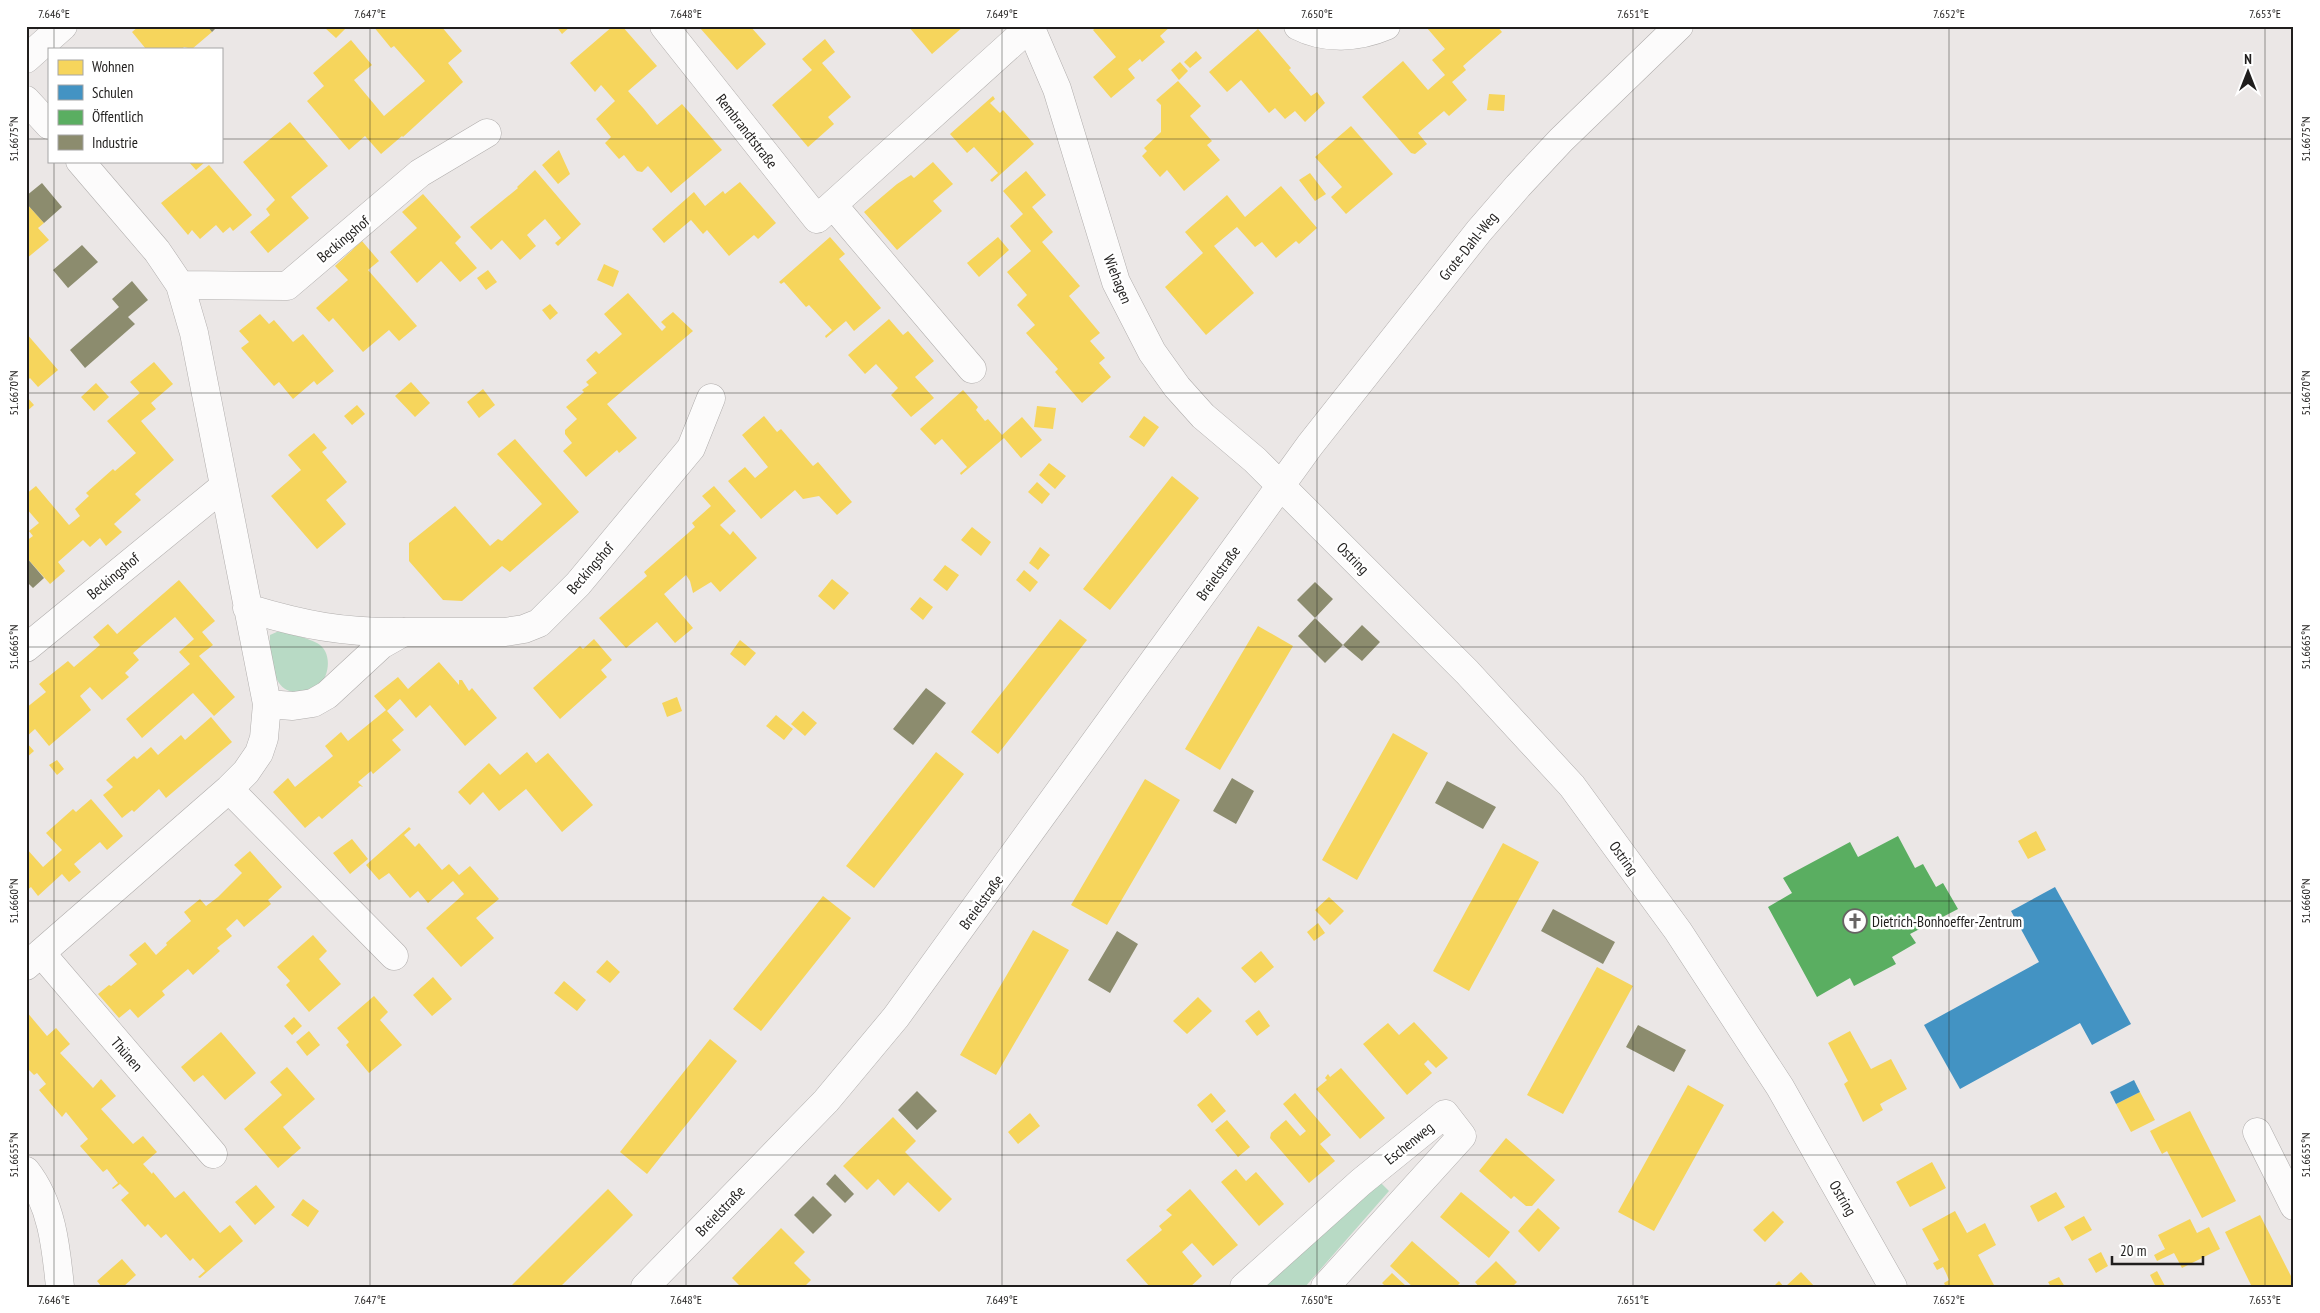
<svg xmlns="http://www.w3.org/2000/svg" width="2320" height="1313" viewBox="0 0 2320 1313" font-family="'PT Sans Narrow',sans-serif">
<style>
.green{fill:#b8dac5}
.homes{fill:#f6d55c}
.schools{fill:#4393c3}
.public{fill:#5aae61}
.industry{fill:#8c8c6e}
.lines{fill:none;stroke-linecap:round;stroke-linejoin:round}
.minor-casing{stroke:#b0adac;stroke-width:29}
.minor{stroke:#fcfbfb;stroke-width:28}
.ticks{fill:none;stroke:#201e1d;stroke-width:1;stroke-opacity:0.45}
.labels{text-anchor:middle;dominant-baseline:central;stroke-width:5;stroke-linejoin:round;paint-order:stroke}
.street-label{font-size:15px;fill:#201e1d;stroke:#fff}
.poi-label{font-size:15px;fill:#201e1d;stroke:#fff;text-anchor:start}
.neatline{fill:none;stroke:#201e1d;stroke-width:2}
.ticks-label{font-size:12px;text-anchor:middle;fill:#201e1d}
</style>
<rect width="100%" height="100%" fill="#ebe7e6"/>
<path class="green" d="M279,631C291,635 306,637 317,643C332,651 330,674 320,685C316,690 308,692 302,694C297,693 291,692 287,690C271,682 269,651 270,635Z
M1377,1179L1389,1191L1305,1287H1253Z"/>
<path class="homes" d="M139,26H207L212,32L192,49L184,47L182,49H146L132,32Z
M327,26H348L336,38L325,28Z
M373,26H441L462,51L448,63L463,82L403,137L402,136L381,154L365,136L349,150L307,101L324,86L313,73L351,40L372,65L354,80L384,116L425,81L394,46L391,48Z
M556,26H571L562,34Z
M613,26H622L657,66L628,91L644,109L657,125L682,104L722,150L671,193L648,166L642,172L637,171L624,155L619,159L605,143L611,137L596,119L615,101L601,85L595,92L570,63Z
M702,26H750L766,44L737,70L700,28Z
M908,26H964L932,54Z
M1098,26H1171L1160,36L1165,42L1142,62L1140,59L1128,69L1135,78L1111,98L1093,77L1116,57L1093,30Z
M1429,26H1497L1502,32L1463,66L1466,70L1452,82L1467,100L1449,116L1444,111L1418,133L1427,144L1415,154L1411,153L1362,97L1403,61L1428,90L1445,75L1432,60L1445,49L1427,28Z
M1258,29L1291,68L1289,70L1311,96L1317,92L1325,103L1305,122L1295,111L1285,119L1275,108L1269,113L1241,80L1227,92L1209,72Z
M825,39L835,52L822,63L851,97L828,117L834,124L808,147L772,105L812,70L802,59Z
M1196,51L1202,58L1190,68L1184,62Z
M1180,62L1188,71L1179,80L1171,70Z
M1178,81L1201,106L1190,116L1212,141L1207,145L1220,160L1184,191L1167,170L1160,177L1142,156L1147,151L1144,148L1161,132V105L1156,100Z
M1489,94L1505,95L1504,111L1487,110Z
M993,96L995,99L990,103L1000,113L1003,110L1034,144L992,182L990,180L998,173L974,147L967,153L950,134Z
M290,122L328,166L291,197L309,218L268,253L250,232L270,215L266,209L275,200L243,162Z
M1351,126L1393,174L1346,214L1331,197L1342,187L1315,157Z
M559,150L570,174L558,184L542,165Z
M188,161H206L196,170Z
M933,162L953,184L933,201L942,211L897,250L864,212L897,184L911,175L914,178Z
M209,165L252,215L233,231L230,227L223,233L216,225L200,239L192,230L188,235L161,203Z
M535,170L581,224L558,246L555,243L561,238L545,219L527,235L536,246L520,260L502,240L491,250L470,227L518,188L517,187Z
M1026,171L1046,195L1032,207L1053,232L1042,242L1080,286L1069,296L1100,333L1090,341L1105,358L1099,363L1111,377L1082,403L1055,372L1058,369L1026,333L1035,325L1017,305L1027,295L1007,272L1031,251L1010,226L1023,214L1003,191Z
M1310,173L1326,194L1315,201L1299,180Z
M740,182L776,223L758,239L754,235L729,256L707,230L703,234L691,220L664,243L652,229L694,192L705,206L723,191L725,194Z
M1281,186L1317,228L1299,244L1296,241L1276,258L1262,242L1255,247L1237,227L1214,246L1254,293L1206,335L1165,287L1203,253L1185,232L1227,195L1245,217Z
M423,194L461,237L455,243L477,268L460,282L441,261L417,283L390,252L417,228L402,212Z
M26,203L44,223L38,228L49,240L26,259Z
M830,237L845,254L839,259L881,308L854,331L846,321L826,338L825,336L832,330L809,305L806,307L784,282L781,284L779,282Z
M998,237L1009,250L979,277L967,263Z
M362,241L379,261L368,270L417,326L399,341L389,330L363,352L333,318L329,322L316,308L348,280L335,266Z
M604,264L619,271L613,287L597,280Z
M488,270L497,282L486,290L477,278Z
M628,293L662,331L666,327L661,322L673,312L693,331L607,404L637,438L619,453L617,450L586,477L563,451L572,443L565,434V430L577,419L566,407L584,392L582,390L589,385L586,382L597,373L586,360L596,351L599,354L622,334L604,314Z
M550,304L558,313L550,320L542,310Z
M260,314L269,324L274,320L293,342L303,334L334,371L317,385L314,381L293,399L279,382L274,386L241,348L249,342L239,331Z
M889,319L903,335L908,331L934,361L915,377L934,398L911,417L891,395L898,388L876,364L865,374L848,355Z
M26,333L58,370L38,387L30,378L26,382Z
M154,362L173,384L151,403L156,409L141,421L174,460L135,494L141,500L114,524L122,532L106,546L100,538L90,547L83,540L58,562L65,571L50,584L26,557V541L33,536L29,531L39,523L26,508V494L36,486L69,525L80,516L75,509L89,496L86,493L113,469L115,471L136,453L107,421L140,393L130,382Z
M411,382L430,403L415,417L395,396Z
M96,383L109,397L94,411L81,397Z
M483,389L495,405L479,418L467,402Z
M963,390L978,407L976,410L985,421L988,419L1002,435L1022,417L1042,440L1021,458L1004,438L961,475L960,473L967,467L942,439L935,445L920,429Z
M26,396L34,405L26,412Z
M357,405L365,414L352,425L344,416Z
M1037,406L1056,408L1053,429L1034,427Z
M764,416L777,432L781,429L813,466L818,462L852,502L837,515L819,496L803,499L795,490L761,519L728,481L745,467L755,478L768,467L742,435Z
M1144,416L1159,427L1144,447L1129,437Z
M314,433L327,448L322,452L347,482L326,500L346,524L317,549L271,496L301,470L288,455Z
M515,439L579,512L510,572L502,566L462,601L443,600L409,561V543L455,506L490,546L498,539L502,541L542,504L497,454Z
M1049,463L1066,476L1055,489L1039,475Z
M1172,476L1199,498L1110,610L1083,589Z
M1037,482L1050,494L1042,504L1028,492Z
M714,486L736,511L720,525L730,535L733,531L757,558L720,592L711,582L693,593L690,581L686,575L664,594L693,628L675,643L657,622L626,648L599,618L647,576L644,572L695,527L692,523L711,506L702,496Z
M972,527L991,542L981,556L961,540Z
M1040,547L1050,555L1038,570L1029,563Z
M945,565L959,575L947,591L933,580Z
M1024,570L1038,582L1030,592L1016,580Z
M832,579L849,593L834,610L818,596Z
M179,580L215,621L202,632L213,645L199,656L235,697L214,716L193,693L142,738L126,719L190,664L179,652L194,639L175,617L133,653L139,660L125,673L129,677L102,700L90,687L80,696L91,710L49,746L35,729L26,737V708L46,692L39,684L68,661L74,667L100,645L93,637L108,624L117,634Z
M920,597L933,607L923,620L910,609Z
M1060,619L1087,640L998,754L971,732Z
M1258,626L1293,646L1220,770L1185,749Z
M594,639L612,660L601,670L607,677L560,719L533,688L580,646L583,649Z
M740,640L756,653L745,666L730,654Z
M439,662L459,685V680H462L469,691L472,688L497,718L465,746L430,705L416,718L400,699L387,711L404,730L392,740L401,750L373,774L371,771L358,782L363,787L360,786L322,819L319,816L305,828L273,792L288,778L295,787L333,756L325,746L341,732L348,741L386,710L374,696L398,677L408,689Z
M677,697L682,711L667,717L662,703Z
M803,711L817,723L805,736L791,724Z
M776,715L793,729L784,740L766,726Z
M211,717L232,742L166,798L159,789L134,812L132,810L122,818L103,795L113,787L106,780L134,756L137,759L151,747L158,755L181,735L185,740Z
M1393,733L1428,753L1357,880L1322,860Z
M26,742L34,751L26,758Z
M527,752L536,763L548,753L593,805L562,832L526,789L499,811L483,792L470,805L458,792L489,763L500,775Z
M936,752L964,774L874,888L846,866Z
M57,760L64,769L57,775L49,765Z
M1145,779L1180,800L1107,925L1071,905Z
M91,799L123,836L107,850L100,842L74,864L81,872L69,882L62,874L38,896L31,887L26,891V848L43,867L62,850L46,833L73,809L76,812Z
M409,827L411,829L404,835L415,847L419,843L442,870L449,864L459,875L470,866L499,899L476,918L494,938L461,967L426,928L464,894L453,881L428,903L418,891L410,898L389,873L379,880L366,865Z
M2036,831L2046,850L2028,859L2018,841Z
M352,839L368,859L350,874L333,853Z
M1503,843L1539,862L1469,991L1433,971Z
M250,851L282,887L268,900L271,904L244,927L237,919L226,929L232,936L217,948L220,951L193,975L188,969L162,991L165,995L138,1018L130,1009L119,1018L98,994L109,985L111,986L137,964L129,955L145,942L156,955L167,945L166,943L191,921L184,912L200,899L206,906L218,897L242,873L234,865Z
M823,896L851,918L761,1031L733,1009Z
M1329,897L1344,911L1330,925L1315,910Z
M1318,923L1325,933L1314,941L1307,932Z
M1033,930L1069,950L996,1075L960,1055Z
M313,935L327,951L319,959L341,984L309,1012L286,985L290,981L277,967Z
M1261,951L1274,967L1255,983L1241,968Z
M607,960L620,972L610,983L596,972Z
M1597,967L1633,986L1563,1114L1527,1095Z
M433,977L452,999L432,1016L413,995Z
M564,981L586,1000L577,1011L554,993Z
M374,996L388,1012L380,1020L402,1045L369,1073L346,1045L349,1042L337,1028Z
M1198,997L1212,1011L1187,1034L1173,1021Z
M1259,1010L1270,1026L1257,1036L1245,1021Z
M26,1011L47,1036L56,1028L70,1044L60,1053L93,1088L101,1079L116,1096L101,1109L133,1144L143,1136L157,1152L143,1164L152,1174L153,1172L175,1198L184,1191L220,1233L230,1225L243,1241L200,1278L198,1277L205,1271L193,1258L190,1261L166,1234L161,1238L148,1224L145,1227L121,1200L129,1193L120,1184L113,1189L112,1188L118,1183L107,1169L103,1172L80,1146L88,1139L66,1112L62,1117L39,1090L46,1084L37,1073L34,1075L26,1067Z
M294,1017L302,1026L292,1035L284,1026Z
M1414,1022L1448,1058L1436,1068L1428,1060L1424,1064L1432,1073L1407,1095L1363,1044L1388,1023L1399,1035Z
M309,1031L320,1045L307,1056L296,1042Z
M1850,1031L1871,1069L1891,1059L1907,1089L1880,1104L1883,1110L1863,1122L1844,1084L1848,1081L1828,1043Z
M221,1032L256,1073L225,1100L203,1075L194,1082L181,1067Z
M710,1039L737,1061L647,1174L620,1152Z
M287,1067L315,1099L283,1127L301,1148L278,1168L244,1129L282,1095L270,1082Z
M1341,1068L1385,1118L1360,1139L1316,1089L1327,1080L1325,1078L1328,1074L1330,1077Z
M1688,1085L1724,1105L1654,1231L1618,1212Z
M2140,1092L2155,1120L2131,1132L2116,1104Z
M1211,1093L1226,1111L1212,1123L1197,1105Z
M1295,1093L1331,1135L1320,1144L1335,1161L1309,1183L1270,1138L1271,1133L1286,1120L1300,1136L1306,1131L1283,1104Z
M2190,1111L2236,1201L2202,1218L2167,1151L2162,1154L2150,1131Z
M1030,1113L1040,1126L1018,1144L1008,1132Z
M893,1117L916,1141L905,1152L952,1199L939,1212L908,1182L894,1196L878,1179L867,1190L843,1166Z
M1227,1120L1250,1147L1238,1157L1215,1130Z
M1506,1138L1555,1180L1532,1206H1526L1514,1196L1511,1199L1479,1171Z
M1932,1162L1946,1188L1910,1207L1896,1182Z
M1236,1169L1246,1181L1256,1172L1284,1204L1259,1226L1221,1182Z
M256,1185L275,1207L255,1225L235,1202Z
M608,1189L633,1215L608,1240L560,1287H510Z
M1190,1189L1238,1245L1213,1266L1192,1243L1182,1252L1202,1276L1190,1287H1150L1126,1260L1162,1230L1159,1226L1172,1215L1166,1210Z
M1461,1192L1510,1232L1489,1258L1440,1217Z
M2056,1192L2065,1207L2038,1222L2030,1206Z
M303,1199L319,1211L308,1227L291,1215Z
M1538,1208L1560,1228L1539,1252L1518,1231Z
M1773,1211L1784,1222L1765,1242L1753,1230Z
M1955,1211L1967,1233L1985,1223L1996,1245L1978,1255L1995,1287H1946L1944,1283L1949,1280L1946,1273L1943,1267L1937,1270L1933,1263L1939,1260L1922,1229Z
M2260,1215L2294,1282V1287H2252L2225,1232Z
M2084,1216L2092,1230L2072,1241L2064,1227Z
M2190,1219L2197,1233L2209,1227L2220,1249L2182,1268L2174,1253L2157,1261L2154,1255L2165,1249L2158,1235Z
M781,1228L805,1252L794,1263L811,1280L804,1287H741L732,1278Z
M1412,1241L1460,1283L1456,1287H1413L1390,1266Z
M2101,1252L2108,1266L2096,1273L2088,1259Z
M122,1259L136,1275L123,1287H102L97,1281Z
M1496,1261L1517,1282L1512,1287H1479L1475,1282Z
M2157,1271L2165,1286L2163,1287H2156L2150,1275Z
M1801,1272L1815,1287H1785Z
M1392,1273L1407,1287H1386L1382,1283Z
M2059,1277L2065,1287H2051L2048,1282Z
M1779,1281L1784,1287H1773Z"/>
<path class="schools" d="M2055,887L2131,1024L2092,1045L2080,1023L1960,1089L1924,1025L2039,962L2011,911Z
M2134,1080L2140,1092L2116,1104L2110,1092Z"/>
<path class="public" d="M1898,836L1915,868L1923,864L1936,887L1943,883L1958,909L1910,934L1916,943L1892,957L1896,964L1854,986L1850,978L1817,997L1768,907L1792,893L1783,878L1850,842L1858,857Z"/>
<path class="industry" d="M207,26H218L212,32Z
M42,183L62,207L44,223L26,203V196Z
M82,245L98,262L68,288L53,270Z
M132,281L148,300L128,317L135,324L85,368L70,350L119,307L112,299Z
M26,557L44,578L33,588L26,581Z
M1315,582L1333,599L1315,618L1343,645L1325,663L1298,636L1315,618L1297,600Z
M1362,625L1380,642L1362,661L1343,645Z
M926,688L946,703L913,745L893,729Z
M1232,778L1254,791L1236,824L1213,811Z
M1447,781L1496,807L1483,829L1435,803Z
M1553,909L1615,942L1603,964L1541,931Z
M1117,931L1138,944L1110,993L1088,980Z
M1638,1025L1686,1050L1674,1072L1626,1047Z
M917,1091L937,1111L917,1130L898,1110Z
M835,1174L854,1194L845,1203L826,1184Z
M813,1196L832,1215L813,1234L794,1215Z"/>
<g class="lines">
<g class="minor-casing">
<path id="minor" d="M664,26L817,219L1031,26
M1030,26L1057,89L1116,282L1152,352L1177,387L1203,416L1255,460L1467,672L1572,786L1678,931L1780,1087L1893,1287
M1298,26C1325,40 1358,38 1386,26
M26,59L63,26
M26,100L49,125
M833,205L972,369
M180,285L287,286L420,173L487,133
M247,608C303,625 344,633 403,632
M26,648L223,487
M267,704L293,706L313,703L327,695L381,645L404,632H505L524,629L539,623L578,584L691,448L711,398
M229,789L394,956
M41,953L213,1154
M26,966L229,789L246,772L259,753L264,738L267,704L194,333L180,285L157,251L80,161
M2257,1132L2294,1206
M26,1171C52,1204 56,1247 60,1287
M645,1287L826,1101L896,1017L1310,445L1479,231L1518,186L1561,140L1679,26
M1244,1287L1361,1182L1445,1114L1462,1136L1325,1287"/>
</g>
<use href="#minor" class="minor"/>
</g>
<path class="ticks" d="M54,26V49M370,26V1287M686,26V1287M1002,26V1287M1317,26V1287M1633,26V1287M1949,26V1287M2265,26V1287M26,139H49M221,139H2294M54,161V1287M26,393H2294M26,647H2294M26,901H2294M26,1155H2294"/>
<defs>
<g id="church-ring" transform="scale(1.25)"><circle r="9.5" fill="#fff" stroke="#676463" stroke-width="1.5"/><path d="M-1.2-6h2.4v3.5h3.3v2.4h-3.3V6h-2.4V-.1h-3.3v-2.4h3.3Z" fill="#676463"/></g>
</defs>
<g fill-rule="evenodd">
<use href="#church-ring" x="1855" y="921"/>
</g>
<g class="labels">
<g class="street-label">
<text transform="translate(747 131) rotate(52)">Rembrandtstraße</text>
<text transform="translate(343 239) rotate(-40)">Beckingshof</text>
<text transform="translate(1468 246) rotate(-51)">Grote-Dahl-Weg</text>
<text transform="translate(1118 279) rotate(68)">Wiehagen</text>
<text transform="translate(1353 558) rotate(45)">Ostring</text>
<text transform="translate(590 568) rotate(-49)">Beckingshof</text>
<text transform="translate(1218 573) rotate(-54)">Breielstraße</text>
<text transform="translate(113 576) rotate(-40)">Beckingshof</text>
<text transform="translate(1624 858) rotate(54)">Ostring</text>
<text transform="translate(981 902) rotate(-54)">Breielstraße</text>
<text transform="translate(127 1054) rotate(49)">Thünen</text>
<text transform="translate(1409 1143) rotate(-39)">Eschenweg</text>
<text transform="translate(1843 1198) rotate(60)">Ostring</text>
<text transform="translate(720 1211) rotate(-46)">Breielstraße</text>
</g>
<g class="poi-label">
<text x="1872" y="921">Dietrich-Bonhoeffer-Zentrum</text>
</g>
</g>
<rect width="2320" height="1313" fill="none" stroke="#ffffff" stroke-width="55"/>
<rect x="48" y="48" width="175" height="115" fill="#ffffff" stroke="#a6a5a5"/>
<rect x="58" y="60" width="25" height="15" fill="#f6d55c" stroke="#a6a5a5"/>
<text x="92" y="72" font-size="15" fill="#201e1d">Wohnen</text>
<rect x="58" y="85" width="25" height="15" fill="#4393c3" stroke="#a6a5a5"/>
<text x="92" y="98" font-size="15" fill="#201e1d">Schulen</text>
<rect x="58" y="110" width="25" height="15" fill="#5aae61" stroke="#a6a5a5"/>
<text x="92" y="122" font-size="15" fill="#201e1d">Öffentlich</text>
<rect x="58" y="135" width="25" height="15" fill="#8c8c6e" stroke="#a6a5a5"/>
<text x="92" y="148" font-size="15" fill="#201e1d">Industrie</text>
<g transform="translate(2248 72)" stroke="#ffffff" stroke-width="4" paint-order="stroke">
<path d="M0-4L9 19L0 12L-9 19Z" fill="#201e1d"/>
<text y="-8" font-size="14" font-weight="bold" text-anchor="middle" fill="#201e1d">N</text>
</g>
<path d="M2112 1256v8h91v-8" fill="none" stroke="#201e1d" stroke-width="2.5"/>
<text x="2120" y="1256" font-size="15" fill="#201e1d" stroke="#ffffff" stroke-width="4" paint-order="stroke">20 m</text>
<rect x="28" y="28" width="2264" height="1258" class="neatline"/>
<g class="ticks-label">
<text x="54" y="18">7.646°E</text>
<text x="370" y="18">7.647°E</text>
<text x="686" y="18">7.648°E</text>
<text x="1002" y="18">7.649°E</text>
<text x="1317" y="18">7.650°E</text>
<text x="1633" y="18">7.651°E</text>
<text x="1949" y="18">7.652°E</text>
<text x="2265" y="18">7.653°E</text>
<text transform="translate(14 139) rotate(-90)" y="4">51.6675°N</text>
<text transform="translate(2306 139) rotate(-90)" y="4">51.6675°N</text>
<text transform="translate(14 393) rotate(-90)" y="4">51.6670°N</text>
<text transform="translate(2306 393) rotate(-90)" y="4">51.6670°N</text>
<text transform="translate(14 647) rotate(-90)" y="4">51.6665°N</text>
<text transform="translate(2306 647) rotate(-90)" y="4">51.6665°N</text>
<text transform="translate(14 901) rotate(-90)" y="4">51.6660°N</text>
<text transform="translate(2306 901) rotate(-90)" y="4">51.6660°N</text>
<text transform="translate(14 1155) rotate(-90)" y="4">51.6655°N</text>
<text transform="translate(2306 1155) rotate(-90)" y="4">51.6655°N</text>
<text x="54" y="1304">7.646°E</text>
<text x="370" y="1304">7.647°E</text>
<text x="686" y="1304">7.648°E</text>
<text x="1002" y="1304">7.649°E</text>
<text x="1317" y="1304">7.650°E</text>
<text x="1633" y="1304">7.651°E</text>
<text x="1949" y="1304">7.652°E</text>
<text x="2265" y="1304">7.653°E</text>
</g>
</svg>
